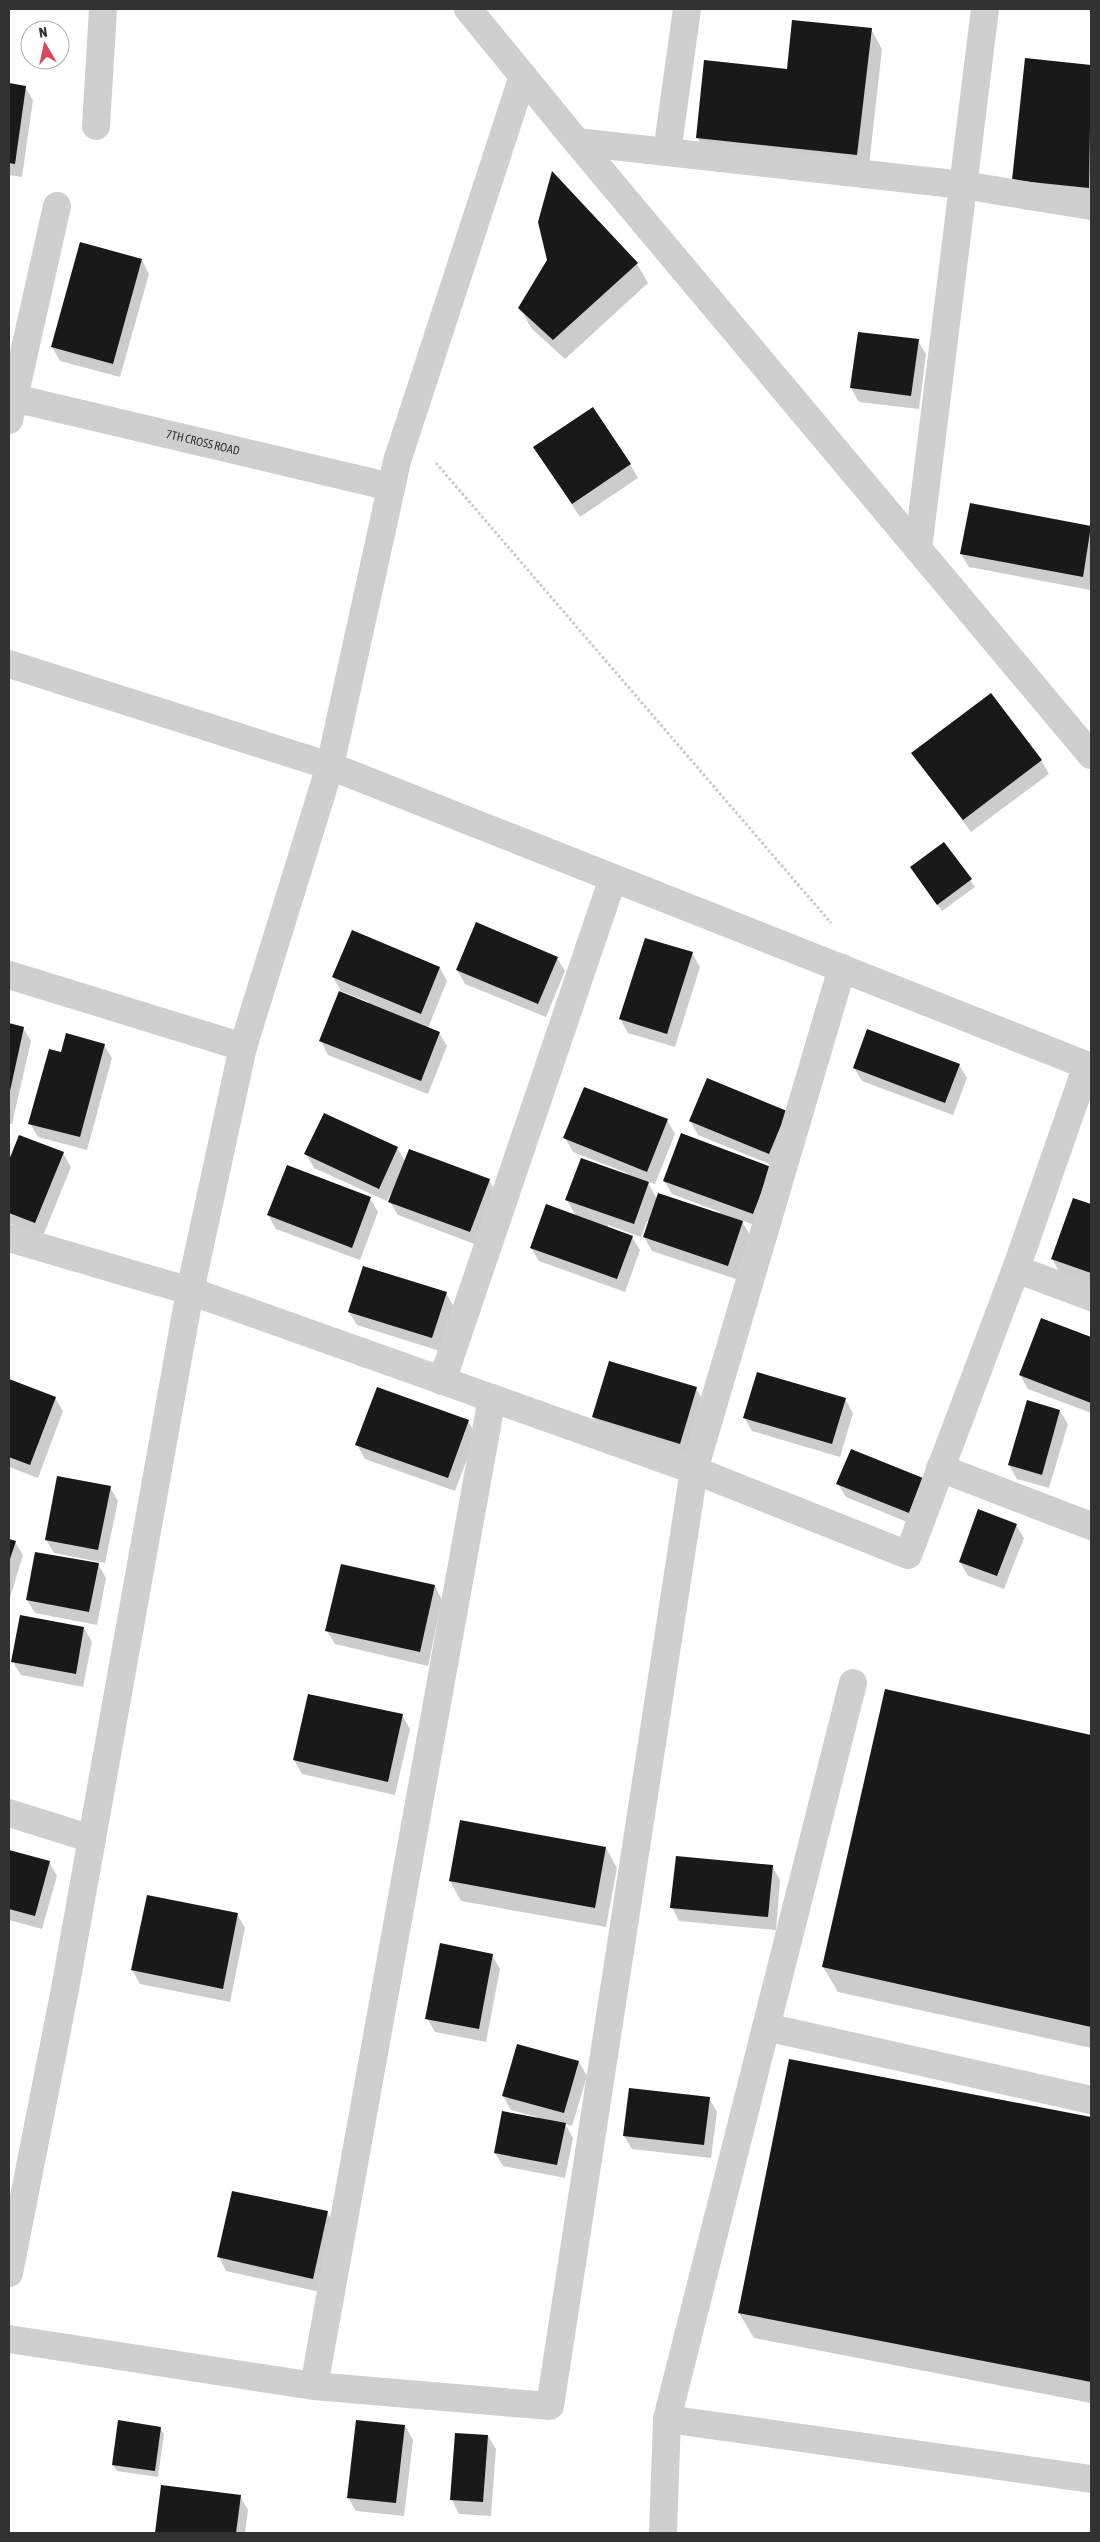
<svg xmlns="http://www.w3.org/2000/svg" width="1100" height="2542" viewBox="0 0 1100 2542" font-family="'Asap Condensed',sans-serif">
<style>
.shadow{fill:#0003}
.building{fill:#191919}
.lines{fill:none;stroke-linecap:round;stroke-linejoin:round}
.path{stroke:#c9c9c9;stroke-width:3;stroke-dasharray:2.5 2.5;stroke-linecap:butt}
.minor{stroke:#cfcfcf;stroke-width:28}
.labels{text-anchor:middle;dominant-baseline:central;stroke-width:5;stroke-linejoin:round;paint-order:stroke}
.street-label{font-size:12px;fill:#323232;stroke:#fff}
</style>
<rect width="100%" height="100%" fill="#fff"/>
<path class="shadow" d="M871,29L882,49L868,174L705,151L697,137L786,70Z
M1026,59L1091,67V206L1024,199Z
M9,85L25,87L33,100L22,177L9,175Z
M142,260L149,274L120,377L60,361L52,347Z
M548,261L637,264L648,283L565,359L531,328L520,308Z
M918,341L926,354L919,409L859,402L851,388Z
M543,461L630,464L638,478L580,517Z
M971,505L1091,527L1090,590L969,567L961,554Z
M913,753L1041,760L1049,774L971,832Z
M944,844L975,887L942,911L911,868Z
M692,953L700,967L675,1047L628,1033L620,1019Z
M557,958L565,971L546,1017L465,984L457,970Z
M440,968L447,981L428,1028L439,1033L447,1046L428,1094L328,1055L321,1041L369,1002L341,991L333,977Z
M9,1025L23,1028L31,1041L12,1124H9Z
M104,1045L112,1058L87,1150L38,1137L30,1124L62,1054Z
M959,1065L967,1078L953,1115L862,1081L854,1068Z
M786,1112L777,1167L698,1135L690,1121Z
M667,1120L675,1134L655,1184L647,1181L657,1199L719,1214L720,1212L672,1194L664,1181L770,1168L760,1227L741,1220L750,1235L736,1279L652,1251L644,1237L649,1222L647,1221L641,1237L608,1225V1228L632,1237L640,1250L625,1292L539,1261L531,1248L576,1216L567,1200L627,1173L573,1152L565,1138Z
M20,1137L63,1153L71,1167L43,1236L9,1223V1164Z
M397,1148L405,1161L489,1180L497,1194L477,1245L398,1215L390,1202L393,1194L391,1193L387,1201L314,1168L306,1154Z
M370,1198L378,1212L360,1260L276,1229L268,1215Z
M1073,1199L1091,1205V1284L1060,1273L1052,1259Z
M446,1293L454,1307L440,1351L357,1325L349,1312Z
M1042,1319L1091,1339V1413L1028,1389L1020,1375Z
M9,1380L55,1398L63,1411L38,1478L9,1467Z
M696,1388L704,1402L687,1457L601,1431L593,1417Z
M845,1399L853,1413L840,1457L752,1431L744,1417Z
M1060,1411L1068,1424L1049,1488L1017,1479L1009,1465Z
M468,1421L476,1435L455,1491L365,1459L357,1445Z
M838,1484L930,1493L917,1526L846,1497Z
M110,1487L118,1501L105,1563L54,1553L46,1540Z
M1016,1525L1024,1538L1004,1589L968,1576L960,1562Z
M9,1540L15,1542L23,1555L9,1601Z
M98,1564L106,1578L97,1625L35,1613L27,1600Z
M435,1586L442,1600L428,1666L335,1644L327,1631Z
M84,1628L92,1642L83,1687L21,1675L13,1662Z
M886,1690L1091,1736V2048L838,1992L823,1967Z
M402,1715L410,1729L395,1795L302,1774L294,1760Z
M606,1848L617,1868L606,1927L461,1901L450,1881Z
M9,1851L49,1862L57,1876L42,1929L9,1920Z
M772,1866L780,1880L776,1930L679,1921L672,1907Z
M237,1914L245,1928L230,2002L140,1984L132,1970Z
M492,1955L500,1969L486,2042L435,2032L427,2018Z
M517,2045L579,2062L587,2076L572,2126L565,2124L573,2138L565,2178L503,2166L495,2153L538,2117L511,2110L503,2096Z
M790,2060L1091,2119V2403L754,2338L739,2313Z
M709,2098L717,2112L711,2158L632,2149L624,2136Z
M327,2212L335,2226L320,2292L226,2271L219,2257Z
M405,2426L413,2440L404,2516L356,2511L348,2498Z
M160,2428L164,2434L158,2477L117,2471L113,2465Z
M456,2434L488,2436L496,2449L491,2516L459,2514L452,2500Z
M162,2486L240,2496L248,2510L245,2533H156Z"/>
<path class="building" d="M792,20L872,28L857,155L696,138L704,60L787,69Z
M1025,58L1091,65L1089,188L1012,180Z
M9,83L26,86L15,164L9,163Z
M552,171L638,263L553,340L518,308L547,260L538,222Z
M80,242L142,259L113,364L51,347Z
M858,332L919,339L911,396L850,388Z
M593,407L631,464L572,504L533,447Z
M970,503L1091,526L1083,577L960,554Z
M991,693L1042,760L963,820L911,753Z
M944,842L972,879L937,905L910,867Z
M476,922L558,957L538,1004L456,970Z
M352,930L440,967L421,1014L332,977Z
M645,938L693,952L667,1034L619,1019Z
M339,991L440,1032L421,1081L319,1041Z
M9,1023L24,1027L10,1091H9Z
M867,1029L960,1064L945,1103L853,1068Z
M66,1033L105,1044L80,1137L28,1124L49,1049L61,1052Z
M707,1078L787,1111L769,1154L689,1121Z
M584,1087L668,1119L647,1172L563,1138Z
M324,1113L398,1147L379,1189L304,1154Z
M681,1133L771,1167L753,1214L663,1181Z
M19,1135L64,1152L35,1223L9,1213V1160Z
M409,1149L490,1179L470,1232L388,1202Z
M581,1158L649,1182L634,1224L565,1200Z
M287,1165L371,1197L352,1248L267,1215Z
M658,1193L743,1221L728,1266L643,1237Z
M1073,1198L1091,1204V1273L1051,1259Z
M546,1204L633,1236L617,1279L530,1248Z
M363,1266L447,1292L432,1338L348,1312Z
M1041,1318L1091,1337V1403L1019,1375Z
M609,1361L697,1387L680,1444L592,1417Z
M757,1372L846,1398L832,1444L743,1418Z
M9,1379L56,1397L30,1465L9,1457Z
M377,1387L469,1420L448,1478L355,1445Z
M1027,1400L1060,1410L1042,1475L1008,1465Z
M851,1449L923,1478L909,1513L836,1484Z
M57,1476L111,1486L98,1550L45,1540Z
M978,1509L1017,1524L997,1576L959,1562Z
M9,1539L16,1541L9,1562Z
M35,1552L99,1563L89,1612L26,1600Z
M341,1564L435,1585L420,1652L325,1631Z
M20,1615L84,1627L76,1674L11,1662Z
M885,1689L1091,1735V2027L822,1967Z
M308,1694L403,1714L388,1782L293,1760Z
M460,1820L606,1847L595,1908L449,1881Z
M9,1850L50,1861L35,1916L9,1909Z
M676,1856L773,1865L768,1917L670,1908Z
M147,1895L238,1913L223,1989L131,1970Z
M440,1943L493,1954L479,2029L425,2019Z
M517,2044L579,2061L564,2113L502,2096Z
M789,2059L1091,2117V2382L738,2313Z
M629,2088L710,2097L704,2145L623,2136Z
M502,2111L566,2123L557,2165L494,2153Z
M232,2191L328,2211L313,2279L217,2257Z
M118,2420L161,2427L155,2471L112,2465Z
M356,2420L405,2425L396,2503L347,2498Z
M455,2433L488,2435L483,2502L450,2500Z
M161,2485L241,2495L236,2533H155Z"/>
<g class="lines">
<path class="path" d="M436,463L831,923"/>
<g class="minor">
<path d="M468,9L577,142L1091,755"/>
<path d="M96,126L103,9"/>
<path d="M577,142L963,185L1091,206"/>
<path d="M667,152L687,9"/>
<path id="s1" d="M14,398L391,487"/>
<path d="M9,420L57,206"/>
<path d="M918,549L985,9"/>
<path d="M9,664L330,766L1091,1067"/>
<path d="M9,975L243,1047"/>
<path d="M9,1238L190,1291L694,1470L908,1555L1016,1269L1087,1065"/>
<path d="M1016,1269L1091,1297"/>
<path d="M442,1381L613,878"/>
<path d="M940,1468L1091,1526"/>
<path d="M9,1813L92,1839"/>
<path d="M766,2027L1091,2100"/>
<path d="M9,2273L65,1989L190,1291L243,1047L330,766L397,461L523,76"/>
<path d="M9,2339L314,2386L550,2406L694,1470L842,968"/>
<path d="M314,2386L492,1398"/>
<path d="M667,2419L1091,2479"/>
<path d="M663,2533L667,2419L853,1683"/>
</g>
</g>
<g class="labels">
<g class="street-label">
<text stroke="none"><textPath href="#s1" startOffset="194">7TH CROSS ROAD</textPath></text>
</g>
</g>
<rect width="1100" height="2542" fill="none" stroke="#323232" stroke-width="20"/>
<g transform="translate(45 45) rotate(351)"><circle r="24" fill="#ffffff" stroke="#adadad"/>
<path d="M0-4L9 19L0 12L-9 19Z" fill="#d7475d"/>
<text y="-8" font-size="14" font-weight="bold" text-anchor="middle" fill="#323232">N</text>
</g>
</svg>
